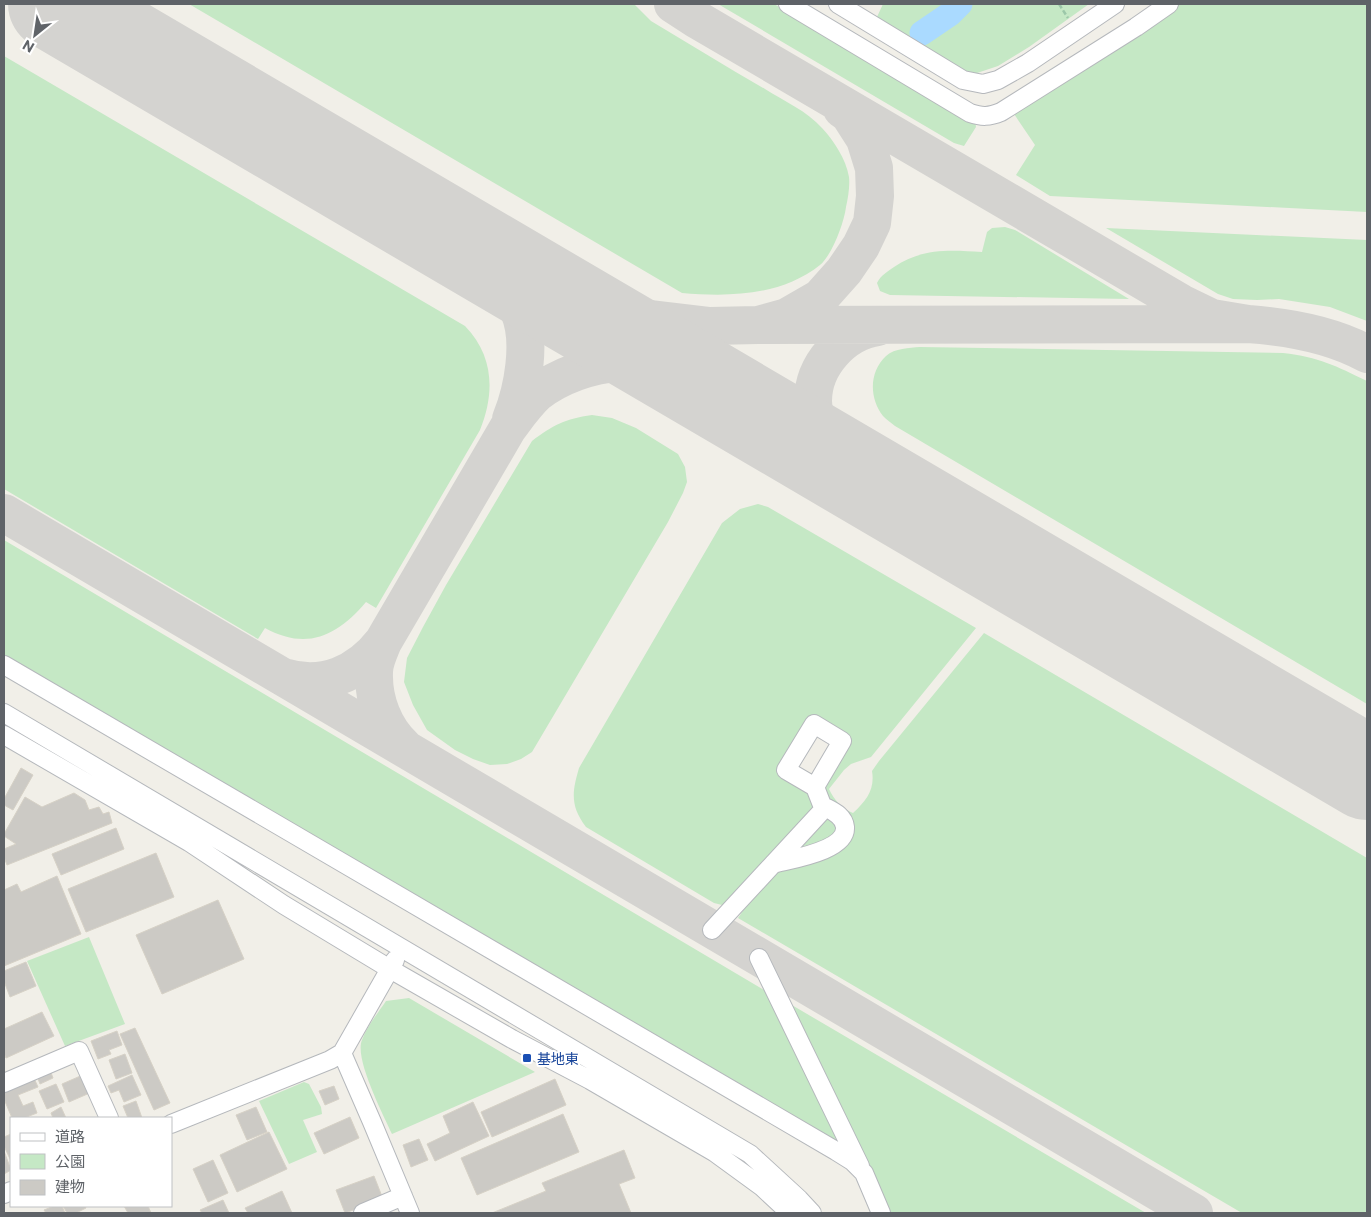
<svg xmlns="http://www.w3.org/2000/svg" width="1371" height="1217" viewBox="0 0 1371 1217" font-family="Commissioner,'Noto Sans JP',sans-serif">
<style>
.green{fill:#c5e8c5}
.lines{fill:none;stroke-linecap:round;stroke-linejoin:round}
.river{stroke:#aadaff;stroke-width:25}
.taxiway{stroke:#d4d3d0;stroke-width:38}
.runway{stroke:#d4d3d0;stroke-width:94}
.building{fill:#cccac5;stroke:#d6d1c6}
.minor-casing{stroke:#b5b8bc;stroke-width:20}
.path{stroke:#9cc7a9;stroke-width:2.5;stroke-dasharray:5 2.5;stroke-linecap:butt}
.minor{stroke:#fff;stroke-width:18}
.transit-dot{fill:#1a4fb4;stroke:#fff;stroke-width:2}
.labels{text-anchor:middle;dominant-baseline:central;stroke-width:4;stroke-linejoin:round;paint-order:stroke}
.transit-label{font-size:14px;fill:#164399;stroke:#fff;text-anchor:start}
</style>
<rect width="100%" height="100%" fill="#f1efe8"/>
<path class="green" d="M189,4H634L651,21C689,44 727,67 765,89C784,101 807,111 822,128C834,141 846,159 849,177C850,186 848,198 846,207C844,223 832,255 820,265C781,296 729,297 682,293Z
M718,4H774L975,120L976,127L964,146L954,143Z
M883,4H1089L1029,47L998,66L971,75L897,32L877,17Z
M1175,4H1367V212L1050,196L1016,175L1035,145L1012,111Z
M4,56L465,326C494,356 495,393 480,430L376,608L366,602C337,636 307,651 265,628L258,639L4,489Z
M1005,227L1015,230L1129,299L890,295L880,291L877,283C881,275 887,272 894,267C922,248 949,250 982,252L987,232L992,228Z
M1106,228L1367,240V321L1330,307L1279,299L1257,300L1233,299L1218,294Z
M920,347L1283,353C1319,357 1336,366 1367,381V704L895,426C891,423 886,419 883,416C869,398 869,372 886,356C895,348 909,348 920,347Z
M592,415L612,418L636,428L678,454L685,467L687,482L683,493L668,522L532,752L521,759L507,764L490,765L473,759L455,750L427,730L413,705L404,682L407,658L423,627L446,585L532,441C553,425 565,419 592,415Z
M758,504L768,507L976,628L871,757L851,764L844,770L829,789C834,800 842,809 853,813C867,800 875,789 872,771L879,761L984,633L1367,858V1213H1242L738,918L773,868L843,842L824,787L825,781L850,738L814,717L781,773L810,791L815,807L727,904L722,905L714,903L586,827C570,806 572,792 579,768L722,523L740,509Z
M4,540L776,997L837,1137L834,1141L4,661Z
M828,817L839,825L836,840L789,852Z
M89,937L125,1024L65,1046L27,961Z
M409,998L535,1072L392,1134C383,1114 354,1058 362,1040C367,1026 378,1013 386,1001Z
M785,1001L1146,1213H889Z
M304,1082L309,1084L321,1107L322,1114L303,1120L317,1152L289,1164L259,1101Z"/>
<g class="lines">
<path class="river" d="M922,33L950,14L960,4"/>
<path class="taxiway" d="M673,4L696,19L1181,303L1212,318L1248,324
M443,231C472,254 503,277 519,311C532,341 523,390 511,419
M547,292L609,314L710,326L758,325L787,317L820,298L844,271L861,246L872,223L875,196L874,168L865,139L849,114L842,109
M758,325L1248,324C1289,327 1331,334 1367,354
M862,477C851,469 837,462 829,451C823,444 821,435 818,427C816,419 813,409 813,401C813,365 843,332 878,327
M4,513L1194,1213
M383,642C379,652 374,662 374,672C373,700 384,729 404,747
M283,677C323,689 358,674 383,642L508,428C517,416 526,403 537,393C559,376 592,364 619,363C643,362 684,378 708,386"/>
<path class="runway" d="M55,4L1367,773"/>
</g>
<path class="building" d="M21,768L33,775L13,810L4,805V799Z
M74,793L85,800L89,810L99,807L103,814L109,812L112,823L7,865L4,857V849L16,844L4,836V834L25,797L42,807Z
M116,828L124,849L61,875L52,854Z
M156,853L174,897L86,932L68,889Z
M57,876L81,934L4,966V890L17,884L21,892Z
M218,900L244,959L162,994L136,935Z
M26,962L36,986L10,997L4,981V971Z
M42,1012L54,1036L6,1058L4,1053V1029Z
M135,1028L170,1103L154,1110L120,1034Z
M117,1031L122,1045L109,1050L111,1054L98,1059L91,1041Z
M125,1054L132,1073L116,1079L109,1060Z
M50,1070L53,1078L40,1084L37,1076Z
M85,1074L92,1092L69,1102L62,1084Z
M132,1075L141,1095L124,1102L119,1090L111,1093L108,1086Z
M33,1076L38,1087L18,1095L23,1106L33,1102L37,1113L24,1118H12L4,1099V1088Z
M555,1079L566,1105L492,1137L481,1112Z
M56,1084L64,1102L47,1109L39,1091Z
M334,1086L339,1099L325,1105L319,1091Z
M136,1101L142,1118H128L123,1106Z
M473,1102L489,1136L435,1161L427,1144L450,1133L443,1116Z
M61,1107L66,1118H53L51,1113Z
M256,1107L267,1132L247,1140L236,1115Z
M563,1114L579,1152L477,1195L461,1158Z
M350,1117L359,1138L324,1154L314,1133Z
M269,1132L287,1169L237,1192L220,1155Z
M11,1134V1161L4,1146V1137Z
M419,1139L428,1160L411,1167L403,1145Z
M624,1150L635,1178L619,1184L631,1213H492L546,1191L542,1183Z
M4,1151L11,1170L4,1174Z
M213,1160L228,1193L208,1202L193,1169Z
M374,1176L383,1199L345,1213L336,1190Z
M282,1191L292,1213H248L245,1208Z
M223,1200L229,1213H202L200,1210Z
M54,1206H62L65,1213H46L44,1210Z
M63,1206H85L86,1208L76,1213H67Z
M124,1206H148L151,1213H128Z"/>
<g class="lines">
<g class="minor-casing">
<path id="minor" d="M788,4L970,113C982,117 989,117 1001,112L1136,27L1169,4
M838,4L963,80L983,84L998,80L1028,63L1115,4
M4,665L836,1151L852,1161L864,1173L881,1213
M4,713L750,1154L799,1199L812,1213
M4,735L189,842L284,905L390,969L512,1039L590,1080L714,1152L762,1187L790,1213
M815,787L842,741L814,724L786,770L815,787L824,810
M712,930L822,811L827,808C835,812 844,817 845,827C847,851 791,859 773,864
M759,958L860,1166
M342,1053L372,1122L410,1213
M4,1083L79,1051L109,1118
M171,1124L330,1060L342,1053L395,960
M4,1194L11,1191
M363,1213L403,1196"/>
</g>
<path class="path" d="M1059,4L1068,18"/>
<use href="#minor" class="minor"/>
</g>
<rect class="transit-dot" x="522" y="1053" width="10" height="10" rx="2.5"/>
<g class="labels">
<g class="transit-label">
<text x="537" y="1058">基地東</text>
</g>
</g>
<rect width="1371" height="1217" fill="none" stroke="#5f6368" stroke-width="10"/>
<rect x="10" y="1117" width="162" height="90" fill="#ffffff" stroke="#bfc1c3"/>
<rect x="20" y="1133" width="25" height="8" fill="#ffffff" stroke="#bfc1c3"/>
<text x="55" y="1142" font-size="15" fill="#5f6368">道路</text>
<rect x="20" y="1154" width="25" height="15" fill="#c5e8c5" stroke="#bfc1c3"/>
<text x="55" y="1167" font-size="15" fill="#5f6368">公園</text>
<rect x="20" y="1180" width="25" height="15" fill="#cccac5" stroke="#bfc1c3"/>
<text x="55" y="1192" font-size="15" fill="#5f6368">建物</text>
<g transform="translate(35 35) rotate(210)" stroke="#ffffff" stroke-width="4" paint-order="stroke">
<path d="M0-4L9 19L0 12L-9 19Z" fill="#5f6368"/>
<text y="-8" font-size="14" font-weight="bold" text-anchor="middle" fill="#5f6368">N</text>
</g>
</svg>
